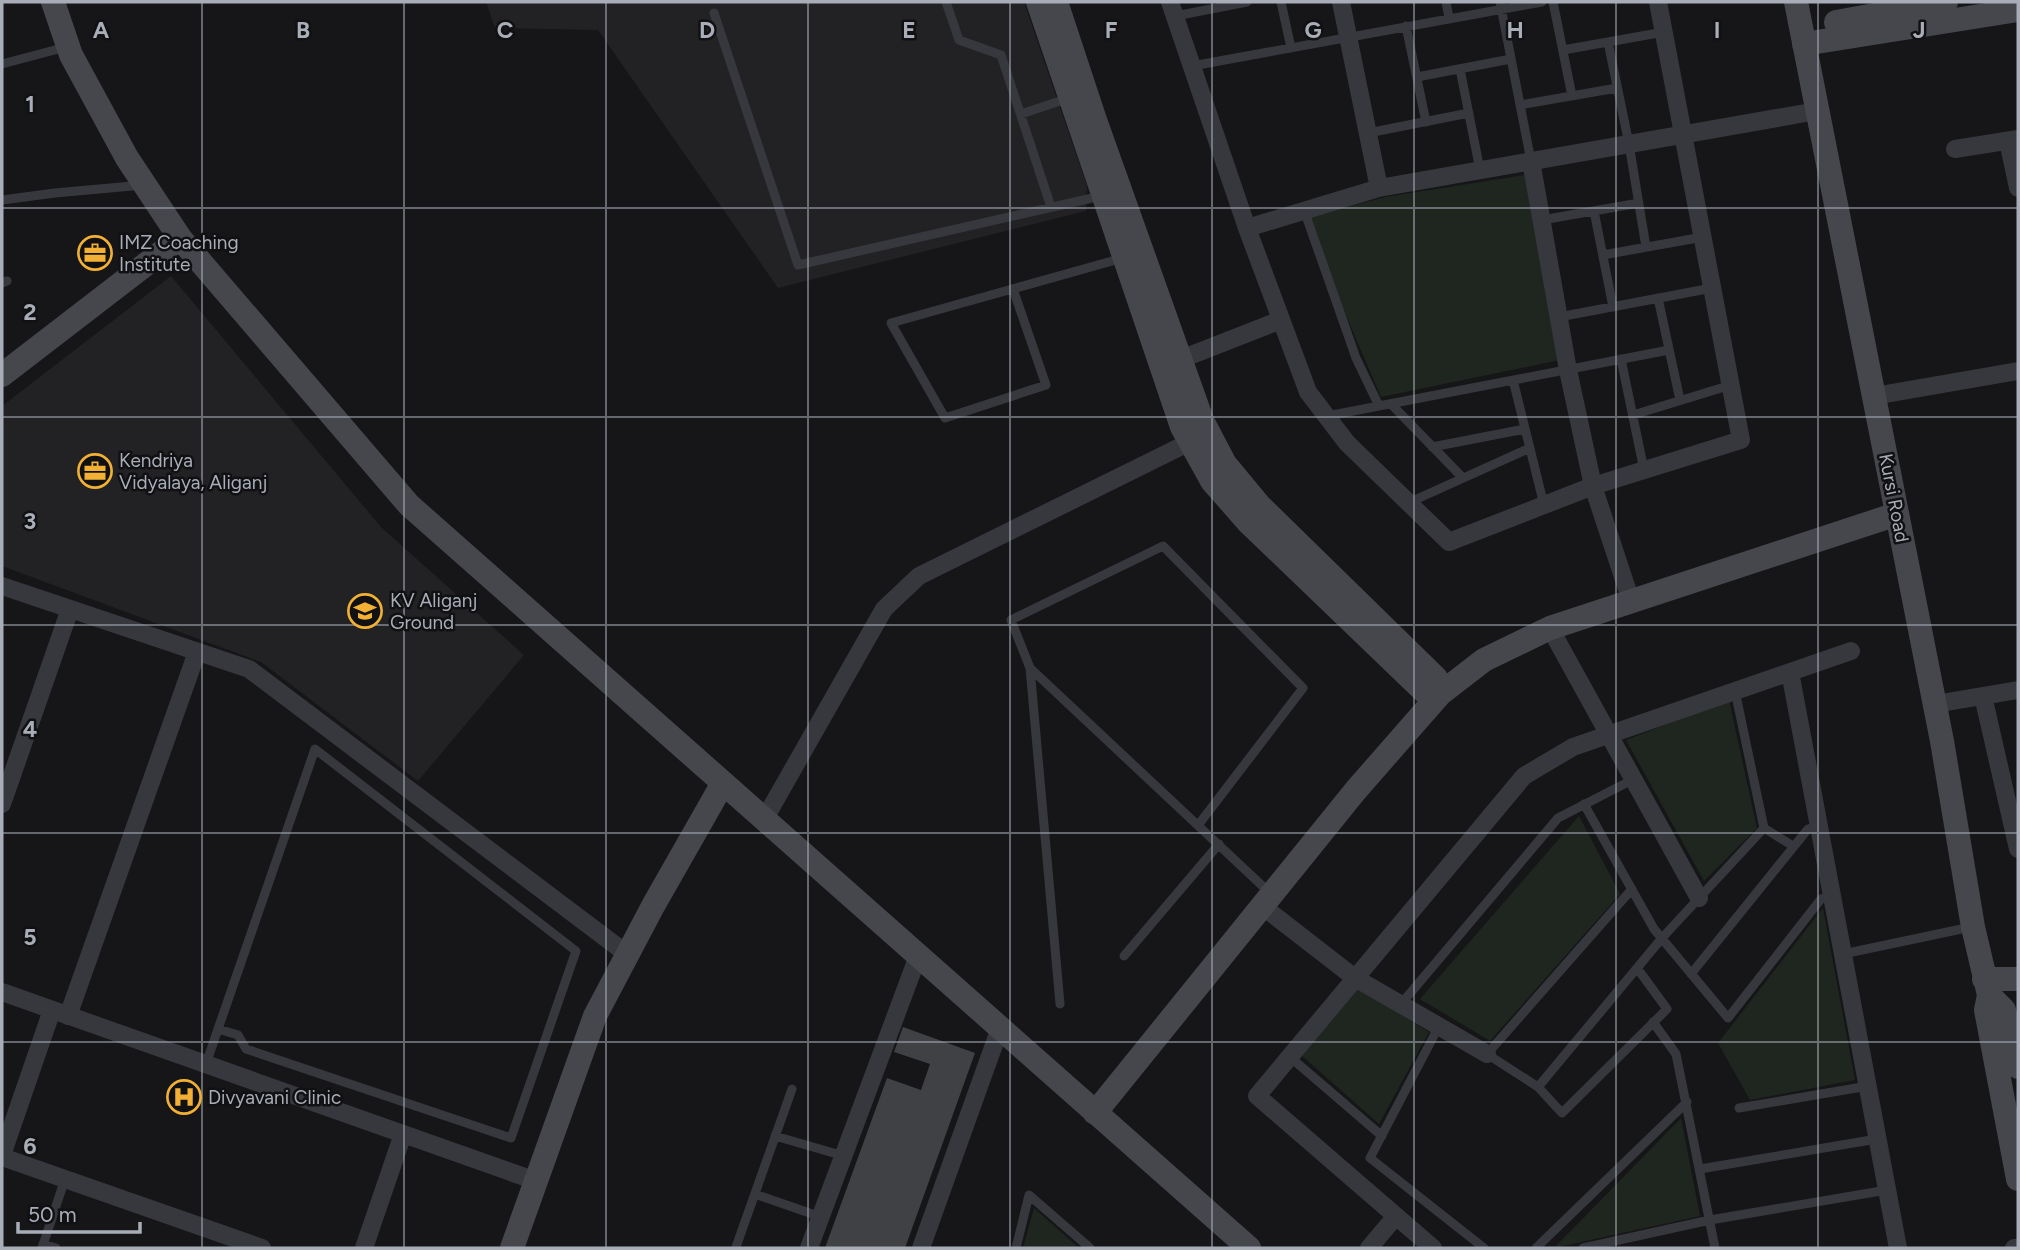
<svg xmlns="http://www.w3.org/2000/svg" width="2020" height="1250" viewBox="0 0 2020 1250" font-family="Figtree,sans-serif">
<style>
.built{fill:#222225}
.green{fill:#1e261f}
.building{fill:#404145}
.lines{fill:none;stroke-linecap:round;stroke-linejoin:round}
.lane{stroke:#37383d;stroke-width:9}
.street{stroke:#37383d;stroke-width:18}
.secondary{stroke:#45474d;stroke-width:24}
.grid{fill:none;stroke:#a8adb8;stroke-width:2;stroke-opacity:0.55}
.labels{text-anchor:middle;dominant-baseline:central;stroke-width:5;stroke-linejoin:round;paint-order:stroke}
.poi-label{font-size:19px;fill:#a8adb8;stroke:#111113;text-anchor:start}
.street-label{font-size:19px;fill:#a8adb8;stroke:#111113}
.grid-label{font-size:23px;text-anchor:middle;font-weight:bold;fill:#a8adb8;stroke:#111113;stroke-width:5;stroke-linejoin:round;paint-order:stroke}
</style>
<rect width="100%" height="100%" fill="#161618"/>
<path class="built" d="M486,2H1024L1087,186L1086,211L778,288L598,30L495,28Z
M171,276L381,527L524,655L418,781L261,662L2,566V406Z"/>
<path class="green" d="M1525,175L1560,360L1381,397L1342,306L1311,217L1385,197Z
M1729,700L1757,828L1704,881L1626,740Z
M1579,816L1620,894L1490,1041L1420,999Z
M1823,908L1855,1080L1750,1100L1718,1043Z
M1357,988L1429,1032L1379,1124L1301,1055Z
M1681,1118L1700,1216L1554,1248Z
M1034,1208L1079,1248H1023Z"/>
<path class="building" d="M903,1027L975,1053L905,1248H825L887,1078L921,1090L930,1064L894,1052Z"/>
<g class="lines">
<path class="lane" d="M946,2L959,40L1001,55L1051,207
M1281,2L1291,48
M1446,2L1449,18
M1500,2L1531,161
M1553,2L1572,96
M714,13L798,265L1101,196
M1175,16L1247,2
M1406,26L1426,122
M1608,42L1629,144L1646,247
M1563,50L1664,32
M2,64L66,47
M1192,66L1542,2
M1460,69L1480,170
M1417,77L1511,59
M1520,105L1617,88
M1021,114L1069,98
M1368,133L1469,113
M2,200L55,193L143,185
M1304,210L1356,358L1379,406
M1594,211L1613,307
M1542,220L1639,203
M1603,255L1703,237
M2,283L7,281
M1013,289L1046,385L945,418L891,323L1123,258
M1658,298L1680,400
M1559,317L1712,288
M1621,359L1644,470
M1513,380L1544,505
M1391,404L1463,478
M1633,415L1731,385
M1327,416L1669,350
M1432,447L1525,429
M1408,503L1530,448
M1030,668L1060,1004
M1584,804L1654,929L1728,1018L1821,899L1832,895
M1199,824L1303,688L1163,546L1011,620L1030,668L1271,894
M1764,828L1793,846
M1632,889L1487,1054L1538,1087L1562,1113L1667,1009L1637,968
M1843,954L1971,927
M1124,956L1219,844
M1691,974L1808,829L1819,826
M1401,1004L1558,818L1634,779
M1653,1022L1676,1054L1715,1248
M1439,1026L1370,1158L1484,1248
M1290,1057L1382,1136
M206,1064L218,1029L315,749L576,951L511,1138L246,1049L238,1035L218,1029
M1538,1087L1662,938L1764,828L1735,691
M1739,1108L1868,1086
M775,1136L844,1156
M1700,1169L1877,1139
M755,1194L821,1217
M43,1244L56,1248
M736,1247L792,1089
M42,1248L65,1179
M1016,1248L1029,1195L1090,1248
M1536,1248L1687,1102
M1583,1248L1710,1220L1887,1190"/>
<path class="street" d="M1170,2L1247,228L1308,392L1347,443L1449,542L1593,486L1741,440L1658,2
M1341,2L1379,188
M2008,141L2018,188
M1955,149L2018,139
M1531,161L1568,370L1593,486L1631,601
M1247,228L1379,188L1817,111
M1171,363L1281,320
M1874,396L2018,371
M2,586L249,669L627,954
M1550,628L1699,898
M1790,672L1898,1248
M1983,696L2018,849
M1935,704L2018,690
M2,804L70,609
M764,820L884,609L919,576L1198,438
M1262,906L1355,978L1487,1054
M2,992L536,1181
M68,1016L197,652
M2,1155L52,1010
M2,1157L262,1248
M364,1248L403,1134
M809,1248L918,956
M921,1248L1000,1028
M1369,1248L1396,1216
M1433,1248L1257,1096L1524,776L1573,747L1851,651
M2014,1248H2018"/>
<path class="secondary" d="M53,2L71,55L127,158L180,238L409,505L1249,1248
M1038,2L1182,427L1212,481L1248,522L1426,693L1440,694L1436,678L1259,505L1225,464L1202,420L1095,120L1056,2
M1796,2L1942,741L1973,927L1989,995L1986,1010L2018,1179
M1836,22L1946,2
M1804,44L2018,10
M2,375L180,238
M1984,979H2018
M1989,995L2004,1010L2018,1067
M1095,1113L1356,790L1440,694L1484,660L1550,628L1897,514
M512,1248L595,1016L653,906L723,783"/>
</g>
<path class="grid" d="M202,2V1248M404,2V1248M606,2V1248M808,2V1248M1010,2V1248M1212,2V1248M1414,2V1248M1616,2V1248M1818,2V1248M2,208H2018M2,417H2018M2,625H2018M2,833H2018M2,1042H2018"/>
<defs>
<g id="office-ring" transform="scale(1.75)"><circle r="9.5" fill="#111113" stroke="#f2b134" stroke-width="1.5"/><path d="M-6-3h4V-5.5h4V-3h4V5H-6ZM-1-4.5V-3h2v-1.5ZM-6 0V1H6V0Z" fill="#f2b134"/></g>
<g id="school-ring" transform="scale(1.75)"><circle r="9.5" fill="#111113" stroke="#f2b134" stroke-width="1.5"/><path d="M0-5L7-2L0 1L-7-2ZM-4 1L0 2.5L4 1V4Q0 6-4 4Z" fill="#f2b134"/></g>
<g id="hospital-ring" transform="scale(1.75)"><circle r="9.5" fill="#111113" stroke="#f2b134" stroke-width="1.5"/><path d="M-5-5h3v3.5h4V-5h3V5h-3V1.5h-4V5h-3Z" fill="#f2b134"/></g>
</defs>
<g fill-rule="evenodd">
<use href="#office-ring" x="95" y="253"/>
<use href="#office-ring" x="95" y="471"/>
<use href="#school-ring" x="365" y="611"/>
<use href="#hospital-ring" x="184" y="1097"/>
</g>
<g class="labels">
<g class="poi-label">
<text x="119" y="242">IMZ Coaching<tspan x="119" dy="22">Institute</tspan></text>
<text x="119" y="460">Kendriya<tspan x="119" dy="22">Vidyalaya, Aliganj</tspan></text>
<text x="390" y="600">KV Aliganj<tspan x="390" dy="22">Ground</tspan></text>
<text x="208" y="1097">Divyavani Clinic</text>
</g>
<g class="street-label">
<text transform="translate(1894 498) rotate(79)">Kursi Road</text>
</g>
</g>
<g class="grid-label">
<text x="101" y="38">A</text>
<text x="303" y="38">B</text>
<text x="505" y="38">C</text>
<text x="707" y="38">D</text>
<text x="909" y="38">E</text>
<text x="1111" y="38">F</text>
<text x="1313" y="38">G</text>
<text x="1515" y="38">H</text>
<text x="1717" y="38">I</text>
<text x="1919" y="38">J</text>
<text x="30" y="112">1</text>
<text x="30" y="320">2</text>
<text x="30" y="529">3</text>
<text x="30" y="737">4</text>
<text x="30" y="945">5</text>
<text x="30" y="1154">6</text>
</g>
<rect width="2020" height="1250" fill="none" stroke="#a8adb8" stroke-width="7"/>
<path d="M18 1222v10h122v-10" fill="none" stroke="#a8adb8" stroke-width="3.5"/>
<text x="28" y="1222" font-size="21" fill="#a8adb8" stroke="#111113" stroke-width="5" paint-order="stroke">50 m</text>
</svg>
